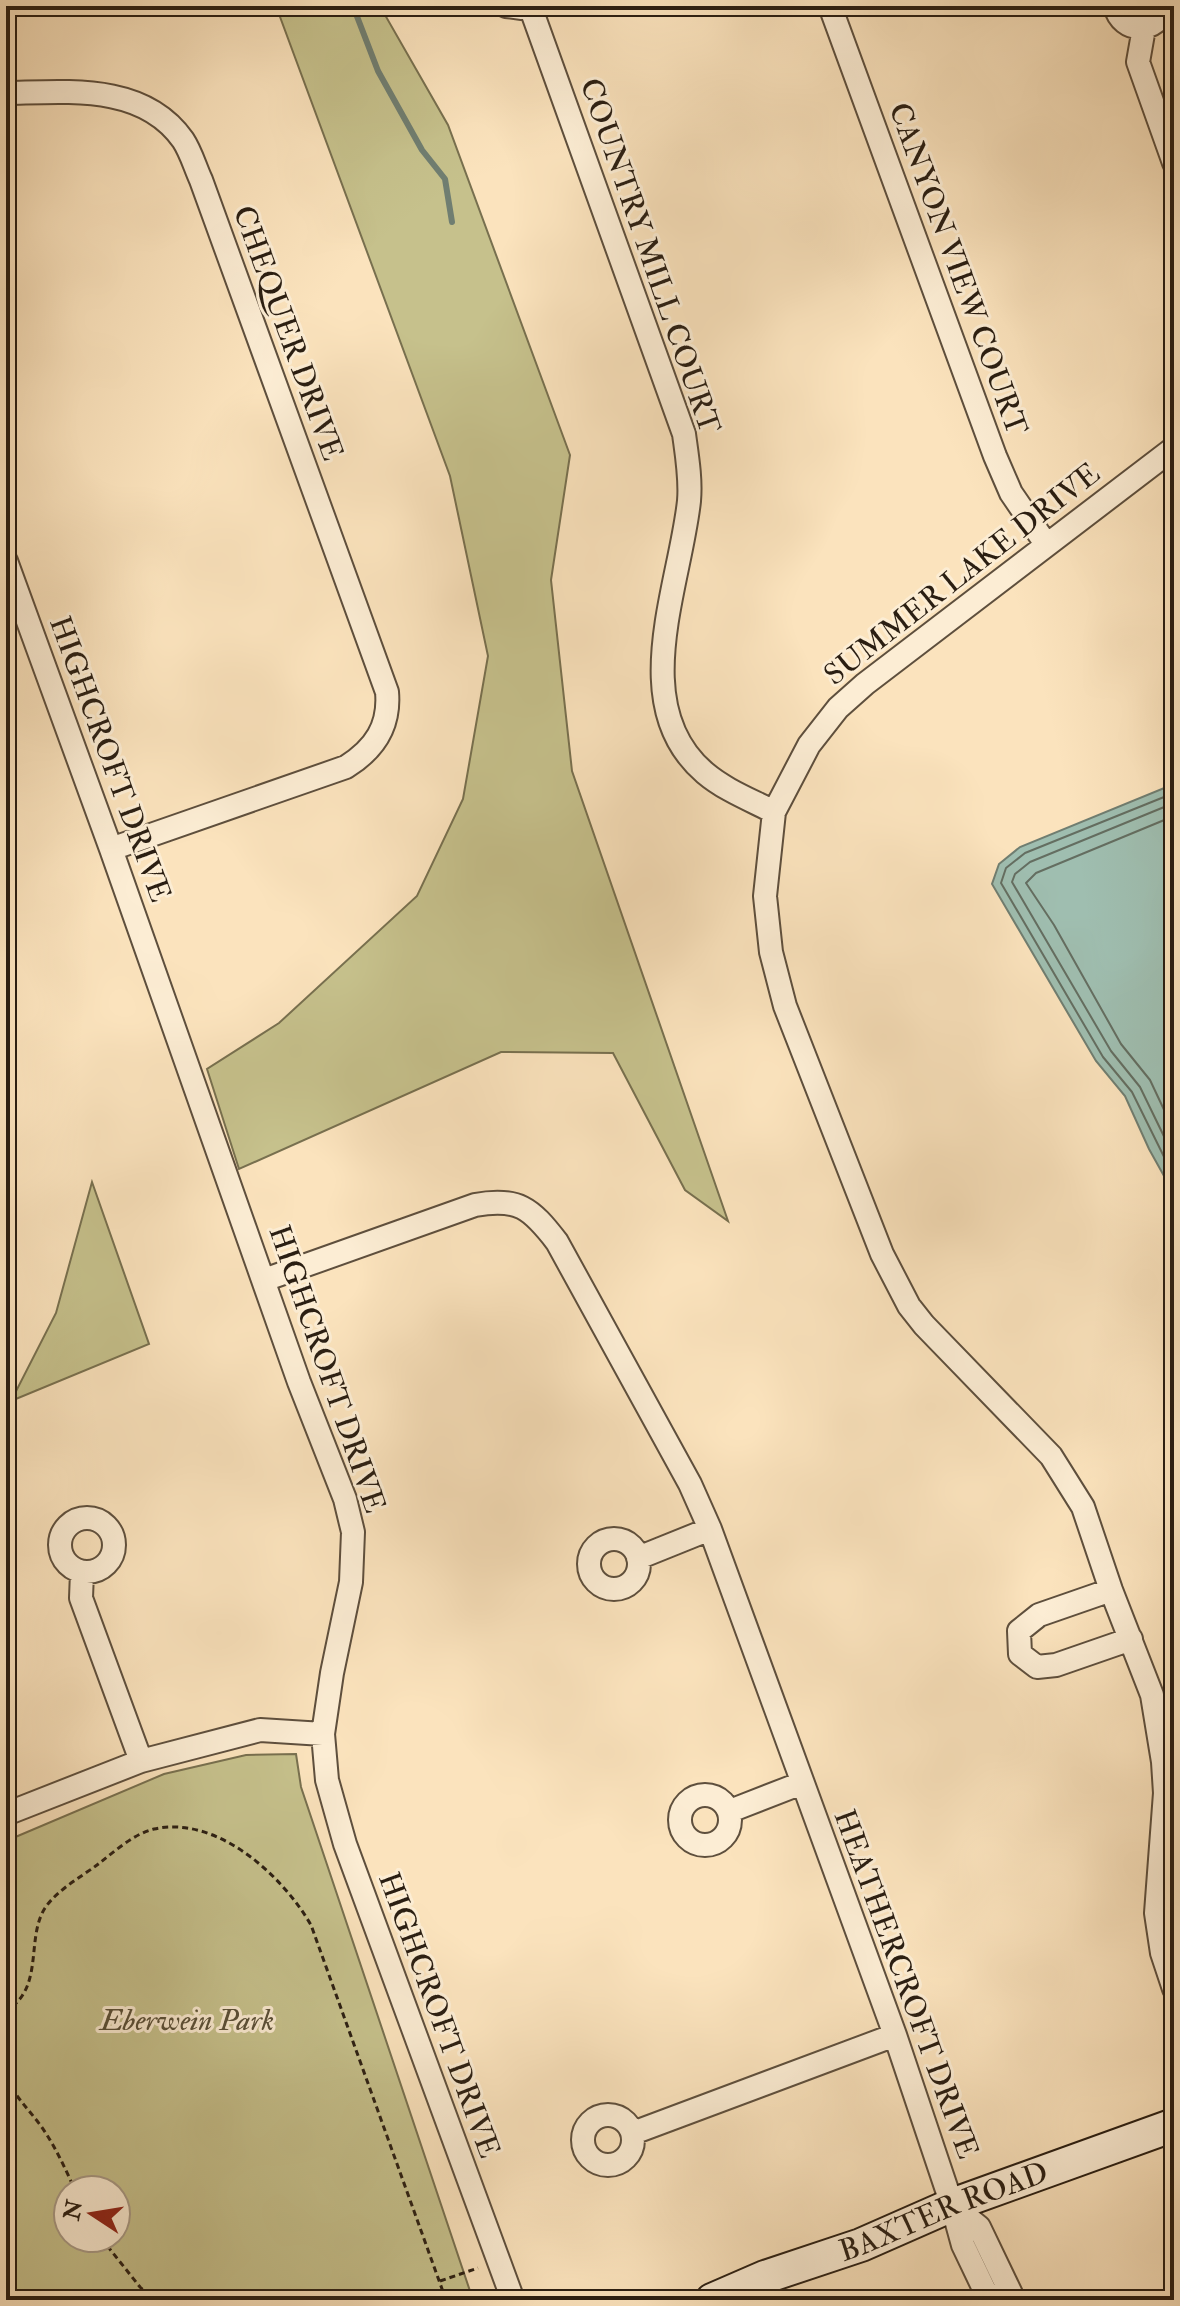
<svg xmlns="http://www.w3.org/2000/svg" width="1180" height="2306" viewBox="0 0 1180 2306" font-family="'IM FELL Double Pica',serif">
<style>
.green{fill:#c6c18c;stroke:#78704f;stroke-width:2;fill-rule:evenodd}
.water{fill:#9fbeb0;stroke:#707e71;stroke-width:2}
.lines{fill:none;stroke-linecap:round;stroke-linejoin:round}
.shore{stroke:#646e61;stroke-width:2}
.stream{stroke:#707e71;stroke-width:6}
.minor-casing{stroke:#5e4f3d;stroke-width:26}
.secondary-casing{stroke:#2a1e12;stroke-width:36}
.path{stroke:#2a1e12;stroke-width:3;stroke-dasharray:6 4;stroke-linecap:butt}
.minor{stroke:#fcedd4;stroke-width:22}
.secondary{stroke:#fcedd4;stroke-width:32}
.labels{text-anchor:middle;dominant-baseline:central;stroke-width:6;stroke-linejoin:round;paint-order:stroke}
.street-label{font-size:30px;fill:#2a1e12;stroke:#fcedd4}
.park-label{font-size:30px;font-style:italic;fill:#594f37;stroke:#fcedd4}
</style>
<rect width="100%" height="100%" fill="#fbe3bd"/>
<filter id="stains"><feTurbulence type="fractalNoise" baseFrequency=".0025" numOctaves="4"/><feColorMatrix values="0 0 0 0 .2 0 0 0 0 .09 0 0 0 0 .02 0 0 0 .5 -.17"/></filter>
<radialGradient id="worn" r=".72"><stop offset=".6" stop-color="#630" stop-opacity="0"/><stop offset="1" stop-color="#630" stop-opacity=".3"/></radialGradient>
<path class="green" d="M276,6H383L385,15L448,125L570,455L551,580L572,771L728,1221L685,1190L613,1053L501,1052L239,1169L207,1069L279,1023L417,896L463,799L488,656L450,476Z
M92,1182L149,1344L11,1401L56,1313Z
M296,1754L301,1787L473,2300H6V1841L164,1774L246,1755ZM68,2190H116V2238H68Z"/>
<path class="water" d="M1174,784V1194L1149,1149L1125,1096L1096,1061L992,884L999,864L1020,847Z"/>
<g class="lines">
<path class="shore" d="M1174,793L1025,853L1006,868L1001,883L1103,1057L1132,1092L1174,1177
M1174,803L1030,862L1015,874L1012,882L1111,1051L1140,1087L1174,1157
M1174,816L1036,873L1026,883L1054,925L1121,1044L1150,1080L1174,1131"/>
<path class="stream" d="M353,6L378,71L422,150L445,179L452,222"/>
<g class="minor-casing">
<path id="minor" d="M506,6L522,8L527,6
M530,6L684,434C687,456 691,479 689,501C680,586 626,706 705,773C725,790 751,800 774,812
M830,6L995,456L1011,493L1046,544
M1115,6C1122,35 1158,34 1166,6
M1144,28L1138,62L1174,163
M6,93C67,92 143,83 183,140C191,152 195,167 201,180L387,692C390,726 375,749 346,767L111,849
M1174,448L865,684L838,708L809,745L774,812L765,896L771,952L785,1006L882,1254L909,1306L924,1325L1051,1456L1083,1507L1111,1590L1152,1695L1163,1762L1165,1793L1156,1913L1162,1953L1174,1989
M6,561L111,849L299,1382L345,1499L353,1532L351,1582L332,1673L323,1734L327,1780L345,1844L513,2300
M264,1280L475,1205C518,1197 531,1208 557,1242L690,1484L710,1529L895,2035L952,2205L963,2245L985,2291L996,2300
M60 1545a27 27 0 1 1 54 0a27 27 0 1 1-54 0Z
M589 1564a25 25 0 1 1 50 0a25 25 0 1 1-50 0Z
M638,1558L710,1529
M82,1572L81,1598L141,1761
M1111,1590L1039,1615L1019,1631L1020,1654L1037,1667L1056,1665L1131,1639
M680 1820a25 25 0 1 1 50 0a25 25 0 1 1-50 0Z
M730,1811L802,1783
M6,1814L141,1761L260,1730L323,1734
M583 2140a25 25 0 1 1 50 0a25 25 0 1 1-50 0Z
M633,2133L895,2035
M952,2205L979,2227L1014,2300"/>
</g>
<g class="secondary-casing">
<g id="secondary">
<path id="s1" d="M712,2300L765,2277L861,2245L952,2205L1174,2125"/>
</g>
</g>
<path class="path" d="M1165,481L1174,496
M6,2014C11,2008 18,2002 22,1996C39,1971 29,1933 45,1908C57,1890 81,1877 97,1865C114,1852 133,1834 154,1829C217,1815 282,1875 311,1925L446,2300
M6,2079C16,2097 29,2110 41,2126C55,2146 65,2168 75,2190
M101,2238L140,2287L154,2300
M440,2281L478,2268"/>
<use href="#minor" class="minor"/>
<use href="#secondary" class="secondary"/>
</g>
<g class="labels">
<g class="street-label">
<text transform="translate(650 256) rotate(71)">COUNTRY MILL COURT</text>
<text transform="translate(958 269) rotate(70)">CANYON VIEW COURT</text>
<text transform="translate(288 333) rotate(70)">CHEQUER DRIVE</text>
<text transform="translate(962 574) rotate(-38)">SUMMER LAKE DRIVE</text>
<text transform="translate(110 759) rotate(70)">HIGHCROFT DRIVE</text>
<text transform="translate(327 1369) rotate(71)">HIGHCROFT DRIVE</text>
<text transform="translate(906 1984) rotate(70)">HEATHERCROFT DRIVE</text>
<text transform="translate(439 2015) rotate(70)">HIGHCROFT DRIVE</text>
<text stroke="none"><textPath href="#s1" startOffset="248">BAXTER ROAD</textPath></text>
</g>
<g class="park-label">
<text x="187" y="2020">Eberwein Park</text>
</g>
</g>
<rect width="1180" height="2306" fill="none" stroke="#fbe3bd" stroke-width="32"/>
<rect x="8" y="8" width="1164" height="2290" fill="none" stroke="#2a1e12" stroke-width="4"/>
<rect x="16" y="16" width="1148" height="2274" fill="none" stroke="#2a1e12" stroke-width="2"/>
<g transform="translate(92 2214) rotate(282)"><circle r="38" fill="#fcedd4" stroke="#a89a86" stroke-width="2"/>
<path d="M0-6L14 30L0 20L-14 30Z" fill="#8f2418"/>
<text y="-12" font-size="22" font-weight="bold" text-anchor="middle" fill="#2a1e12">N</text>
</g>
<rect width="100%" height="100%" filter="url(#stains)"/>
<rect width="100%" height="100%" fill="url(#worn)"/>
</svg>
